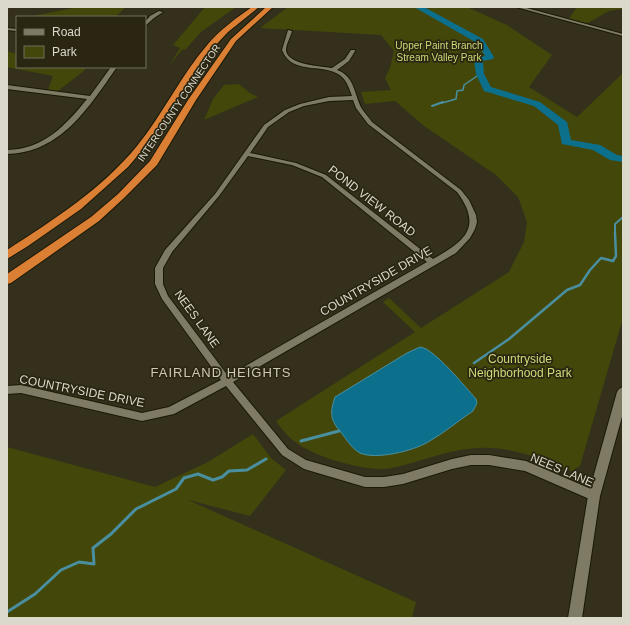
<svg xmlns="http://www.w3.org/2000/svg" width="630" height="625" viewBox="0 0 630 625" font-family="Arial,sans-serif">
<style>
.green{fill:#43470a}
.water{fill:#0c6f8c;stroke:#4a8f9f}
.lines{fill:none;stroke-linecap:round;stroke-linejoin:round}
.stream-far3{stroke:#4a8f9f;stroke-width:1.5}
.stream-far2{stroke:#4a8f9f;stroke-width:2}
.stream-far1{stroke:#4a8f9f;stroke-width:2.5}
.stream{stroke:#4a8f9f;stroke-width:3}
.river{fill:#0c6f8c;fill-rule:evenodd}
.minor-casing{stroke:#1b1805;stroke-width:2}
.secondary-casing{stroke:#1b1805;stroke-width:2}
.motorway-casing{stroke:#1b1805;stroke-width:2}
.minor{fill:#7e7a63;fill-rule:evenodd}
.secondary{fill:#7e7a63;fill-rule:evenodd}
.motorway{fill:#da7f34;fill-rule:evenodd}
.labels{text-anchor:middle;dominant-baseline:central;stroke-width:3.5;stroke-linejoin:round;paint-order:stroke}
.far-park-label{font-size:10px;fill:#d0d977;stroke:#2a2612}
.far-street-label{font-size:10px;fill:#dbd9cc;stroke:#2a2612}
.street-label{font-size:12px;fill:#dbd9cc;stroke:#2a2612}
.park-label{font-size:12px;fill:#d0d977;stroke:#2a2612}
.neighbourhood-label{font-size:13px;letter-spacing:1px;fill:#cecab1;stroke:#2a2612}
</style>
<rect width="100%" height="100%" fill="#34301c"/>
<path class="green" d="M78,7H126L115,17L33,16Z
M205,7H236L201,32L185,50L183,49L181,51L169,66L180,48L173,45Z
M288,7H467L507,25L552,55L529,87L577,117L623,73V318L580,466L572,471C541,459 511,446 478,448C448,449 421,462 392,468C368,473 313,457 294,441C287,436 281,428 276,421L415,332L383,302L389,298L421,328L509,272L524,242L527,222L518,197L496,175L424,126L395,101L365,104L361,92L391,90L385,78L390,68L394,51L381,35L260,28Z
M577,7H623V9L609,11L586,24L569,19Z
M7,51L17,54V67H85V70L58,91L48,90L53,76L7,67Z
M239,84L250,93L258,97L204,120L213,99L224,85Z
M253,434L271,458L286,470L250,516L188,500L416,602L412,618H7V447L155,487L208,462Z"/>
<path class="water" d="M420,347C434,348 466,388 476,399L477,403L473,411C458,421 444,433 428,442C413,451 376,460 360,453C353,449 348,442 343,435C331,421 329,415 335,397L407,353Z"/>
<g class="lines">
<path class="stream-far3" d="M442,103L456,99L457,91L463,90L464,85L480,74"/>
<path class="stream-far2" d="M432,106L443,102
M622,159L623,161
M615,234V224L623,217"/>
<path class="stream-far1" d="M474,363L509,339L567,290L580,285L590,270L601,258L613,261L616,256L615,233"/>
<path class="stream" d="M301,441L339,431
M7,612L35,594L61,570L79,562L94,564L93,548L111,534L136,509L176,489L184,478L198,474L213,480L222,477L229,471L247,470L266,459"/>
<path class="river" d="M414,7H424L483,39L494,57L493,59L483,61L484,74L491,87L540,102L567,122L571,140L600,145L617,155L623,156V162L610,160L593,150L562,144L558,125L534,106L484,91L476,74L474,60L475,58L485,56L477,43Z"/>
<g class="minor-casing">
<path id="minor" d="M516,7H523L623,34V36Z
M159,11L163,12L154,18L145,26V22L150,16Z
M7,28L17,29V31L7,30Z
M288,30L292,31C291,36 286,44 286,50C287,65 321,66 332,68L345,59L351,50H355V51L349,61L337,70C355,76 354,95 362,109C365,113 369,118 372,122L461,190L469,200L476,215L477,222L475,229L470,238L456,253L233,382L288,449L306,460L365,477H384L403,474L452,459L471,455H489L526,461L598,492L599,496L598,500L594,501L525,471L489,465H471L452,469L403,484L384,487H365L304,469L282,455L226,386L174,414L142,421L21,393L7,394V386L21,385L142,413L169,407L221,380L162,299L155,284V268L165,250L215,194L264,125L285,110L300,104L329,97L352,96C350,91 348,84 344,79C328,60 293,78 282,50ZM353,100L356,108L368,124L457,192C483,227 465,241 433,259L326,175L296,163L250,153L268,127L289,112L304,106L329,101ZM248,156L292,165L322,177L427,262L228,376L168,296L163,284V268L172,252L219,196Z
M111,67H117C89,107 61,153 7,154V150C44,149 65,126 87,99L7,89V85L90,96Z"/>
</g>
<g class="secondary-casing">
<path id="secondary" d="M623,387V413L600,496L582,618H568L588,496L617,392L619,389Z"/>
</g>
<g class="motorway-casing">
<path id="motorway" d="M252,7H259L228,32L213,48L195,71L152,139L128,167L81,209L28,246L7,259V250C53,220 102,189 137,146C163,114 181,75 208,44C220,30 236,18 252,7Z
M266,7H273L236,41L196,100L157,165L124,198L99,221L11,283L7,284V274L91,217L118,194L150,161L188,100L231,39Z"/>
</g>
<use href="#minor" class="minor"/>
<use href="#secondary" class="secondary"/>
<use href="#motorway" class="motorway"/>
</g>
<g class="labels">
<g class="far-park-label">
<text x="439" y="45">Upper Paint Branch<tspan x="439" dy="12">Stream Valley Park</tspan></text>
</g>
<g class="far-street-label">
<text transform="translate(179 103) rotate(-56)">INTERCOUNTY CONNECTOR</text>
</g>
<g class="street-label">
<text transform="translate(372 201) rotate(38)">POND VIEW ROAD</text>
<text transform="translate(376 281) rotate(-30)">COUNTRYSIDE DRIVE</text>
<text transform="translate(197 319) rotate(54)">NEES LANE</text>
<text transform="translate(82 391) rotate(11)">COUNTRYSIDE DRIVE</text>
<text transform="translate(562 470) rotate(23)">NEES LANE</text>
</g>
<g class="park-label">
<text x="520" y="359">Countryside<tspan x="520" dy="14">Neighborhood Park</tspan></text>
</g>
<g class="neighbourhood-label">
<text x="221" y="372">FAIRLAND HEIGHTS</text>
</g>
</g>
<rect width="630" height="625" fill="none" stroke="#dbd9cc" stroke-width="16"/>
<rect x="16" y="16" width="130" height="52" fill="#2a2612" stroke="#716e5c"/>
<rect x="24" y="29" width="20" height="6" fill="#7e7a63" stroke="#716e5c"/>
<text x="52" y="36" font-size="12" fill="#dbd9cc">Road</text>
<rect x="24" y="46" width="20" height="12" fill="#43470a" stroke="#716e5c"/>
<text x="52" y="56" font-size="12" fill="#dbd9cc">Park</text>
</svg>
